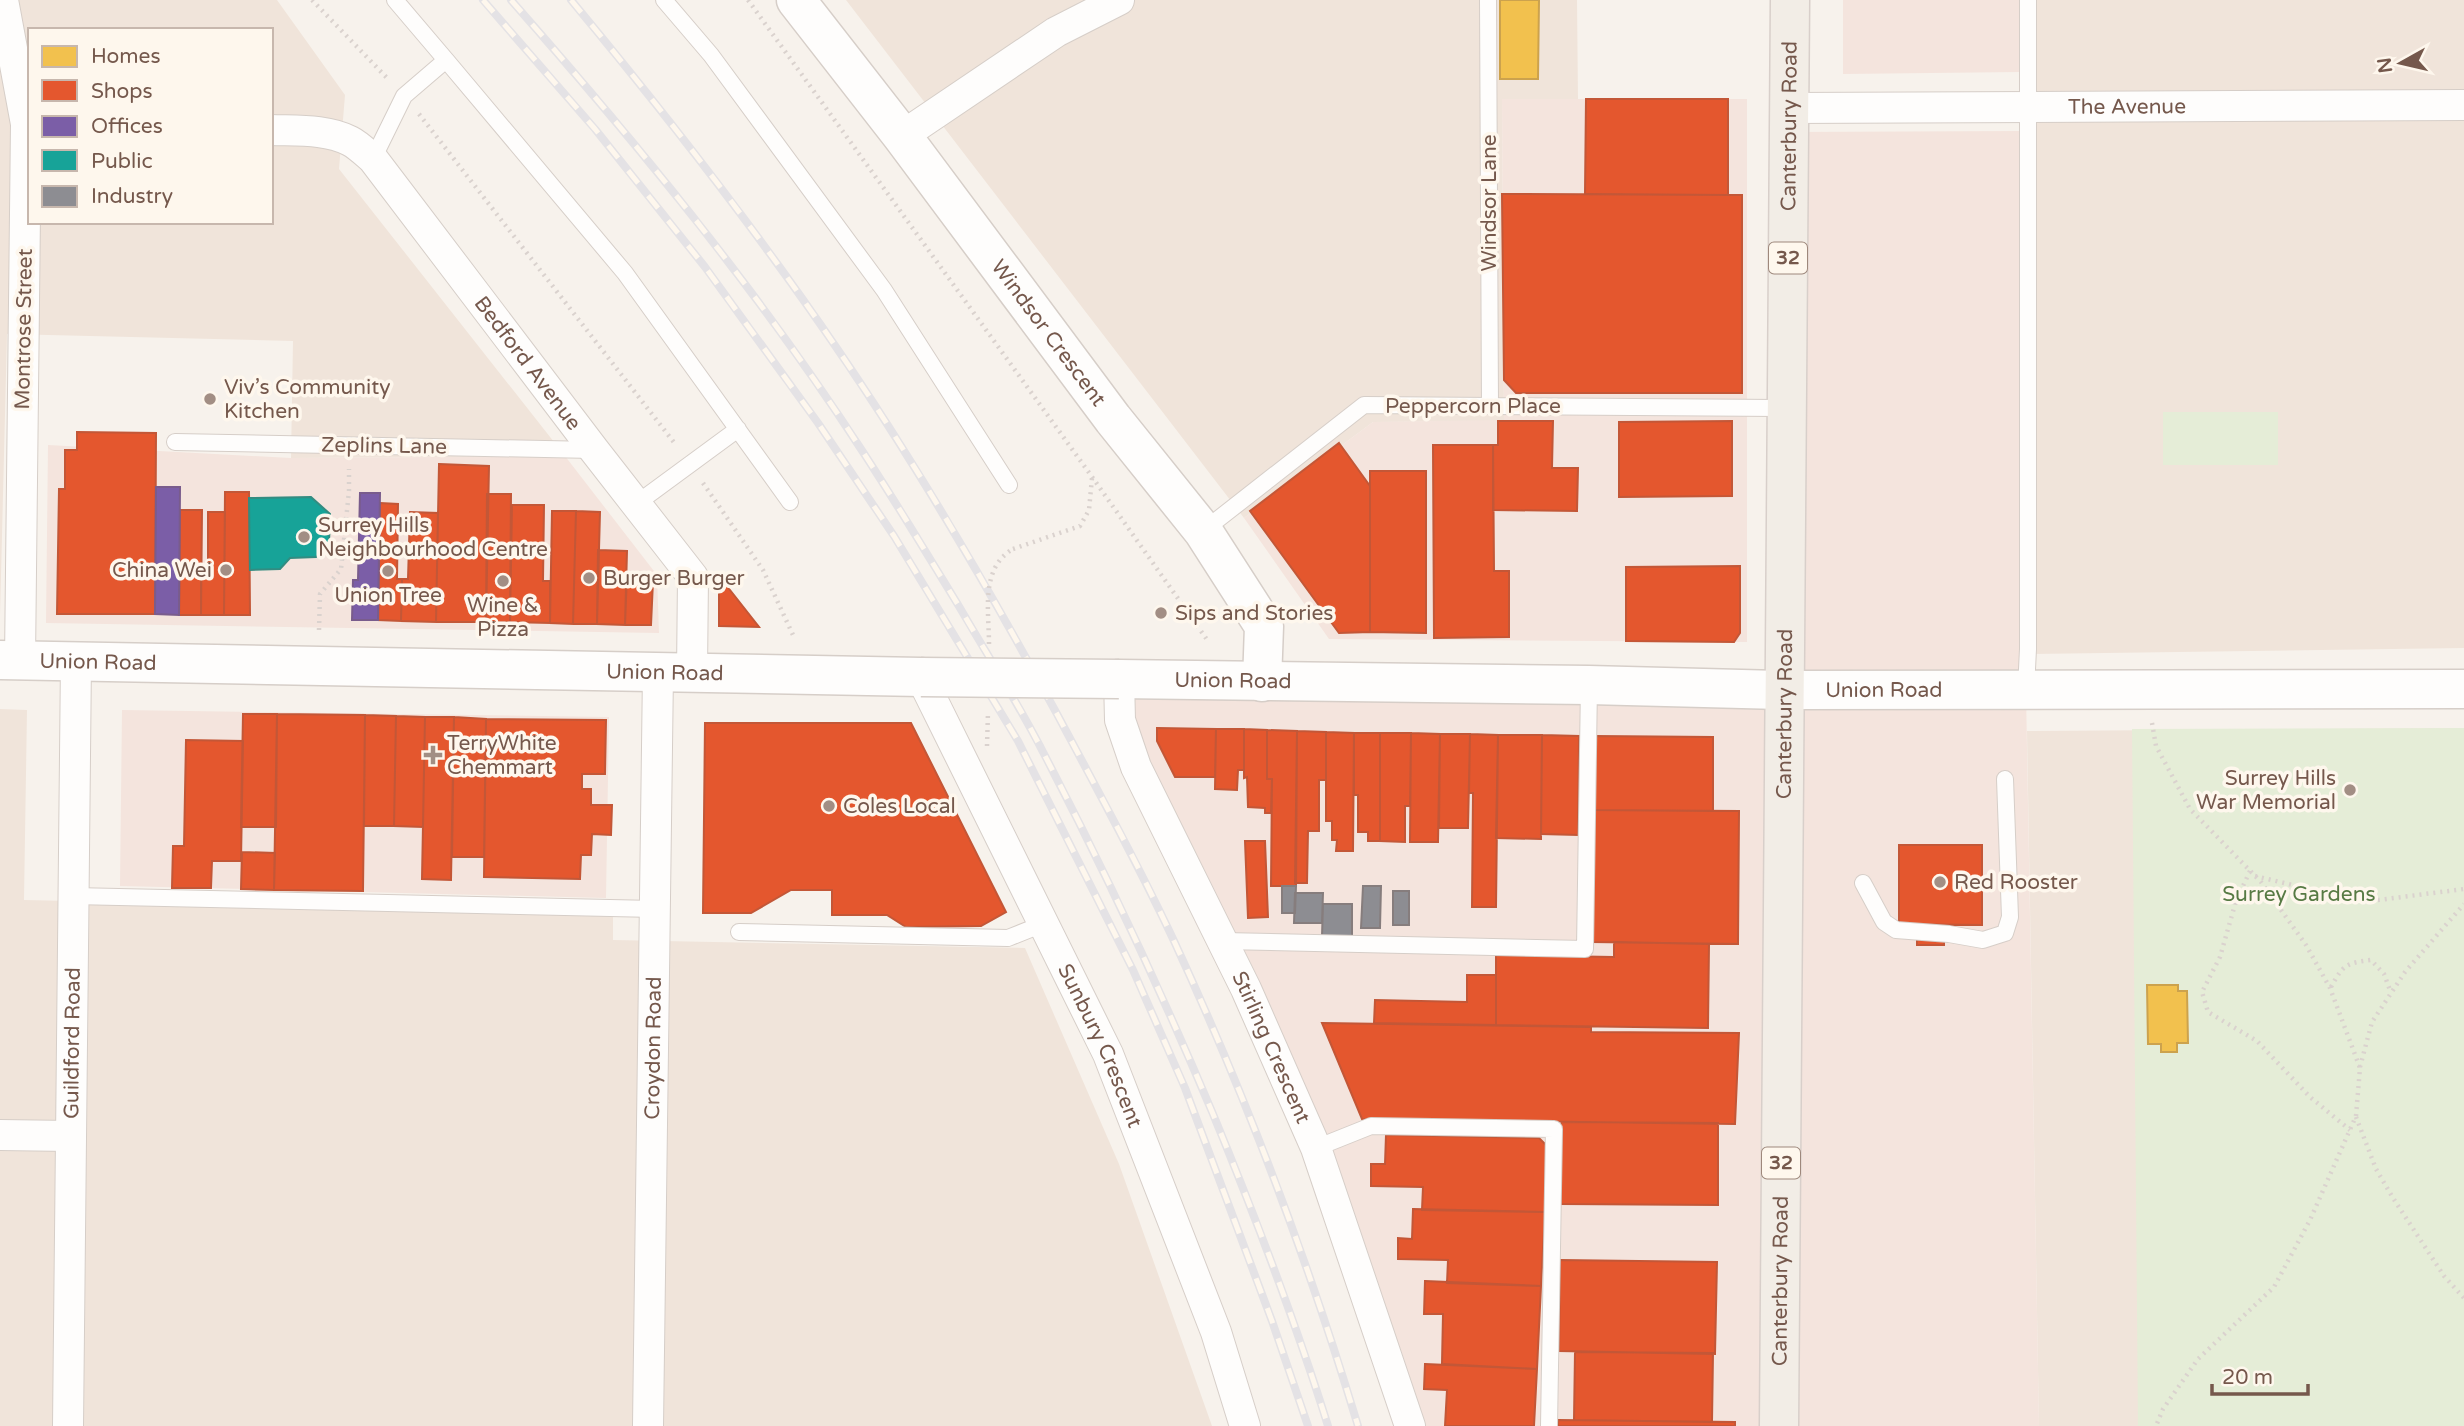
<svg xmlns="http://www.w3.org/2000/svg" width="2464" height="1426" viewBox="0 0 2464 1426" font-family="'Varela Round',sans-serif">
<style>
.residential{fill:#f0e4da;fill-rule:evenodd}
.commercial{fill:#f4e4dd}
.green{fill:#e5edd7}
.homes{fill:#f2c14e;stroke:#cca24d;stroke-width:2}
.shops{fill:#e4572e;stroke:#c35737;stroke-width:2}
.offices{fill:#7b5ea7;stroke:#795c8c;stroke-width:2}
.public{fill:#17a398;stroke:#338c81;stroke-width:2}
.industry{fill:#8d8d92;stroke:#867d7d;stroke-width:2}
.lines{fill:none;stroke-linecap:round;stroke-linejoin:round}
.lane-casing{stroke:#d6cec8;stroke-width:18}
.street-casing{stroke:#d6cec8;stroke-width:32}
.secondary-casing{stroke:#d6cec8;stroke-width:41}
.primary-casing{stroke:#d8cfca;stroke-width:41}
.path{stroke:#dad2ce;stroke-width:4.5;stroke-dasharray:2 5;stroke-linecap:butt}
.lane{stroke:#fefdfc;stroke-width:16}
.street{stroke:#fefdfc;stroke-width:30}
.secondary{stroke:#fefdfc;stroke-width:38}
.primary{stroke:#f2ede6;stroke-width:38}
.rail-casing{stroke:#e4e2e5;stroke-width:8}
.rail{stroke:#fef7ed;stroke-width:5;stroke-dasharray:16;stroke-linecap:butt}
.secondary-bridge-casing{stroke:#d6cec8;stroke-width:41;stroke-linecap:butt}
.path-bridge{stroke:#dad2ce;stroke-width:4.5;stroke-dasharray:2 5;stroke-linecap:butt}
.secondary-bridge{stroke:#fefdfc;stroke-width:38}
.poi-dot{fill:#a28e84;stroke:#fef7ed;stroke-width:2.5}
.labels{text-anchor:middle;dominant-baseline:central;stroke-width:7;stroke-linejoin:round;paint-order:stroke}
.shield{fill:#fef7ed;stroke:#9e887c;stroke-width:2}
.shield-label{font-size:19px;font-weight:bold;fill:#75584c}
.street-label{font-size:21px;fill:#75584c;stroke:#fef7ed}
.poi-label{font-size:21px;fill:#75584c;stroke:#fef7ed;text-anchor:start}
.park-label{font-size:21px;fill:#577a44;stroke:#fef7ed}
</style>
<rect width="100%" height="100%" fill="#f7f2ec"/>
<path class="residential" d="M0,0H277L345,95L339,169L565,456L291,458L293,341L7,334L0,616ZM30,30H271V222H30Z
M846,0H1577L1578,99H1502L1504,421L1373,422L1244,518Z
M2020,0H2464V648L2028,654Z
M0,709L27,710L24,900L613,913V940L1025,948L1119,1164L1212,1426H0Z
M2464,728V1426H2039L2027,731Z"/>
<path class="commercial" d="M1843,0H2020V72L1843,74Z
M1502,99H1747V642L1329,639L1244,518L1373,422L1504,420Z
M2021,131L2026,692L2039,1426H1410L1376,1321L1136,767L1119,679L1784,690L1789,132Z
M48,445L291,458L565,456L657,575L659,633L46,623Z
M122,710L609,717L606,898L120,886Z"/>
<path class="green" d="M2163,412H2278V465H2163Z
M2464,728V1426H2138L2132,729Z"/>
<path class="homes" d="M1500,0H1539L1538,79H1500Z
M2147,985H2178V991H2187L2188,1043H2177V1052H2161V1044H2148Z"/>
<path class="shops" d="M1586,99H1728V195L1585,194Z
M1502,194L1742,195V393H1516L1504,380Z
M1498,421H1553L1552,468H1578L1577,511L1493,510V445H1498Z
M1732,421V496L1619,497V422Z
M77,432L156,433L155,614H57L59,489H65V450H77Z
M1339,443L1370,486V632L1339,633L1250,511Z
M1433,445H1493L1494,571H1509V637L1434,638Z
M439,464L489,466L486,622H436Z
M1370,471H1426V633L1370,632Z
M225,492H249L250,615H224Z
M487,494H511L510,622H486Z
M380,503L398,504L397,579H402L401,621L378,620Z
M512,505H544L543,581H550V623L510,622Z
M180,510H202L201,615H179Z
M552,511H576L573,624L550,623Z
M576,511L600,512L597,624H573Z
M208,512H225L224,615H201V570H208Z
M410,512L438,513L436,622L401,621L402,579H408Z
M598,550L627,551L625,625L597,624Z
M1740,566V633L1734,642L1626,641V567Z
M627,573H641L653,581L651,625H625Z
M719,576L759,627L719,626Z
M243,714H277L276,827H241Z
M277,714L365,715L363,891L274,890Z
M365,715L396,716L394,826H364Z
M396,716L425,717L423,827L394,826Z
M425,717H454L451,880L422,879Z
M454,717L486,719L484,857H452Z
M486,719L606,720L605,774H582V789H591V805H612L611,835L592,834L591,855H581L580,879L484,877Z
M705,723H911L1006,912L981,926L906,927L887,915H832V890H791L751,913H703Z
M1157,728L1216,729L1215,777H1175L1157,741Z
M1216,729H1244V770H1238L1237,790L1215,789Z
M1244,729L1267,730V779H1272L1271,813H1265V808L1248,807L1247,777L1244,778Z
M1267,730L1297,731L1296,886H1271L1272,779H1267Z
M1297,731L1326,732V780H1319V831H1308L1307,883H1295Z
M1326,732L1354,733L1353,851H1336L1337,840H1332V821H1326Z
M1354,733H1380V841H1368V832H1358V795H1354Z
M1380,733H1411L1410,806H1405V842L1380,841Z
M1411,733L1440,734L1438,842H1410Z
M1440,734H1470L1468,828H1439Z
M1470,734L1498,735L1496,907H1472L1473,793H1469Z
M1498,735H1542L1541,839L1496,838Z
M1542,735L1579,736L1578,835L1541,834Z
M1595,736L1713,737V811L1593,810Z
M186,740L243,741L241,861H212L211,888H172L173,846H184Z
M1593,810L1739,811L1738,944L1592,942Z
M1245,841H1265L1268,917L1248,918Z
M1899,845H1982V925L1899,924Z
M242,852L275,853L274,890L241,889Z
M1917,925H1944V945H1917Z
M1614,942L1709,944L1708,1028L1496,1025V955L1614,957Z
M1467,975H1496V1025L1374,1023L1375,1000L1467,1002Z
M1322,1023L1591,1027V1032L1739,1033L1735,1124L1362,1119Z
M1561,1122L1718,1123V1205L1561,1204Z
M1386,1135L1539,1138L1546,1145L1545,1212L1422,1210L1423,1187L1371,1186V1164H1385Z
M1413,1209L1545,1212L1541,1286L1447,1283L1448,1260L1398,1259V1238L1412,1239Z
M1560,1260L1717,1262L1715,1354L1559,1351Z
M1425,1281L1541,1286L1537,1369L1442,1364L1443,1314H1424Z
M1575,1352L1713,1353L1712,1422L1574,1420Z
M1425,1364L1537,1369L1534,1426H1445L1447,1390L1424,1389Z
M1558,1420L1735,1422V1426H1558Z"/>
<path class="offices" d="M156,487H180L179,615L155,614Z
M360,493H380L378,620H352L353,580H358Z"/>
<path class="public" d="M311,497L330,514L329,544L316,557L290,558L280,569L250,570L249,498Z"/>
<path class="industry" d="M1282,886H1296L1295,913H1282Z
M1363,886H1381L1380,928H1361Z
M1393,891H1409V925H1393Z
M1295,893H1323L1322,923H1294Z
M1323,904H1352V936H1322Z"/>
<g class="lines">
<g class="lane-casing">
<path id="lane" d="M395,0L446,60
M664,0L711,55L884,290L1009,485
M1488,0L1490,405
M373,159L404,96L446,60L625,273L790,502
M175,442L594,450
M636,504L738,429
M1203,531L1364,405L1787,408
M2026,689L2028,649V0
M1863,883L1884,922L1896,930L1949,934L1983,940L2005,933L2010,917L2005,779
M73,896L655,909
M739,932L1008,938L1043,924
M1223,941L1585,949L1589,685
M1316,1148L1371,1126L1554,1129L1549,1426"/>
</g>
<g class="street-casing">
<g id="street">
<path d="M3,0L26,124L20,660"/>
<path id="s1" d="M1789,108L2464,105"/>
<path id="s2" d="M271,130C297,131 327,129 350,141C358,145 366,153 373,159L594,450L693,577L692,672"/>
<path d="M902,136L1056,32L1119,0"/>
<path id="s3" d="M921,677L1108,1054L1216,1332L1245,1426"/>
<path id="s4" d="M1119,679L1120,720L1136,767L1246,989L1316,1148L1410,1426"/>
<path d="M0,1135L70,1136"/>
<path id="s5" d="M68,1426L76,660"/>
<path id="s6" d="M648,1426L658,672"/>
</g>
</g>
<g class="secondary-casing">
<g id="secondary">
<path id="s7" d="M796,0L902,136L1113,419L1203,531L1264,626L1262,682"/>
<path id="s8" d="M0,660L921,677"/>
<path id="s9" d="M1119,679L1589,685L1784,690L2464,689"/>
</g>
</g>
<g class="primary-casing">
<g id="primary">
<path id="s10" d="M1779,1426L1790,0"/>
</g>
</g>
<path class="path" d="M312,0L388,79
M748,0L1090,474L1208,641
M419,114L676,445
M703,483L763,570L793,635
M1013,549L1080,526L1089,510L1092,478
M319,630L320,594L341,569L349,491V469
M2152,723L2156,746L2190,809L2261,882L2306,945L2330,988L2360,1068L2356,1116L2310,1220L2274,1287L2198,1359L2163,1409L2156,1426
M2250,871L2236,901L2220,957L2202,992L2208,1012L2257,1041L2310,1097L2350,1130
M2255,876L2363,902L2464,889
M2331,987C2343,965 2346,963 2371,960L2384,974L2391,993
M2360,1067L2372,1022L2405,972L2464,904
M2356,1117L2376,1169L2393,1198L2444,1276L2464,1298"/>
<use href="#lane" class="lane"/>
<use href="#street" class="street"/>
<use href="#secondary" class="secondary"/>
<use href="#primary" class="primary"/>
<g class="rail-casing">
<path id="rail" d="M483,0L595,129L705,267L818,423L894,536L1018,741L1133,970L1185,1088L1272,1321L1308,1426
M511,0C635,141 756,288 859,446C894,499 927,554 960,608C988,656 1018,703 1043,752C1105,871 1161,991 1213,1114C1255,1216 1295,1320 1328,1426
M571,0C664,112 754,227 836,347C917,465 989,589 1057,714C1097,789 1138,864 1174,941C1247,1099 1308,1260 1358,1426"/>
</g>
<use href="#rail" class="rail"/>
<g class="secondary-bridge-casing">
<path id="secondary-bridge" d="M921,677L1119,679"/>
</g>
<path class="path-bridge" d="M989,644C989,611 980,568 1013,549
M987,746L988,712"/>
<use href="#secondary-bridge" class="secondary-bridge"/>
</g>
<g class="poi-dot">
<circle cx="210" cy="399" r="7"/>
<circle cx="304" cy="537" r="7"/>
<circle cx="226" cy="570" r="7"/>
<circle cx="388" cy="571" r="7"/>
<circle cx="589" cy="578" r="7"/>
<circle cx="503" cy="581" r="7"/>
<circle cx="1161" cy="613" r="7"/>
<path d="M429.5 744.5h7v7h7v7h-7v7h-7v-7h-7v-7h7z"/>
<circle cx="2350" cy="790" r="7"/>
<circle cx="829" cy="806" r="7"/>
<circle cx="1940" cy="882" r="7"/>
</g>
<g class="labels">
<g class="shield">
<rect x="1769" y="242.5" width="38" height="31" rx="5"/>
<rect x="1762" y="1147.5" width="38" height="31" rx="5"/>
</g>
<g class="shield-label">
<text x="1788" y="258">32</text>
<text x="1781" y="1163">32</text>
</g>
<g class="street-label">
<text stroke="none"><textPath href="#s1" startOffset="338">The Avenue</textPath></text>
<text stroke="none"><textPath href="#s10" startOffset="1300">Canterbury Road</textPath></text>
<text transform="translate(1489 203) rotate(-90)">Windsor Lane</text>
<text transform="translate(24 329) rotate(-89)">Montrose Street</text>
<text stroke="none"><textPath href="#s7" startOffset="418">Windsor Crescent</textPath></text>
<text stroke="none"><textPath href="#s2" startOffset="366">Bedford Avenue</textPath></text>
<text x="1473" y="406">Peppercorn Place</text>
<text transform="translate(384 446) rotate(1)">Zeplins Lane</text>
<text stroke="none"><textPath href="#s8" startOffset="98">Union Road</textPath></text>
<text stroke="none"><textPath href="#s8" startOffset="665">Union Road</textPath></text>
<text stroke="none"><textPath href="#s9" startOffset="114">Union Road</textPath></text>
<text stroke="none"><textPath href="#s9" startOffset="765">Union Road</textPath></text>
<text stroke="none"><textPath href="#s10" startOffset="712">Canterbury Road</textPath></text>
<text stroke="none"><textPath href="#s5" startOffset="383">Guildford Road</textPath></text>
<text stroke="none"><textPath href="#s3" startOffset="410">Sunbury Crescent</textPath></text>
<text stroke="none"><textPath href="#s4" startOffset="402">Stirling Crescent</textPath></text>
<text stroke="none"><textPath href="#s6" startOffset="378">Croydon Road</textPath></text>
<text stroke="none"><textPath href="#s10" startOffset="145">Canterbury Road</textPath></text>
</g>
<g class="poi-label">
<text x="224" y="387">Viv’s Community<tspan x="224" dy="24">Kitchen</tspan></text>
<text x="318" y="525">Surrey Hills<tspan x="318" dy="24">Neighbourhood Centre</tspan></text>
<text x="212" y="570" text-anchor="end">China Wei</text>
<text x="603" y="578">Burger Burger</text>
<text x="388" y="595" text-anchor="middle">Union Tree</text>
<text x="503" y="605" text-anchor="middle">Wine &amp;<tspan x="503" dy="24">Pizza</tspan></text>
<text x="1175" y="613">Sips and Stories</text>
<text x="447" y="743">TerryWhite<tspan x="447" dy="24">Chemmart</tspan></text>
<text x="2336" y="778" text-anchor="end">Surrey Hills<tspan x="2336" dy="24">War Memorial</tspan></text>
<text x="843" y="806">Coles Local</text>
<text x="1954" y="882">Red Rooster</text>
</g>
<g class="park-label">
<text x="2299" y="894">Surrey Gardens</text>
</g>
</g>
<rect x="28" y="28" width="245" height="196" fill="#fef7ed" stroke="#c7b7ad" stroke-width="2"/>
<rect x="42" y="46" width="35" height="21" fill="#f2c14e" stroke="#c7b7ad" stroke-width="2"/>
<text x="91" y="63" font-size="21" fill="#75584c">Homes</text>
<rect x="42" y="80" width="35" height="21" fill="#e4572e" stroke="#c7b7ad" stroke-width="2"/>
<text x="91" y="98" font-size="21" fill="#75584c">Shops</text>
<rect x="42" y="116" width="35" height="21" fill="#7b5ea7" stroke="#c7b7ad" stroke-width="2"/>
<text x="91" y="133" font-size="21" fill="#75584c">Offices</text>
<rect x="42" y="150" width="35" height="21" fill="#17a398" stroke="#c7b7ad" stroke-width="2"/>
<text x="91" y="168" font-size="21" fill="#75584c">Public</text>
<rect x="42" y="186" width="35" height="21" fill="#8d8d92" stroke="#c7b7ad" stroke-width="2"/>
<text x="91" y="203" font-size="21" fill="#75584c">Industry</text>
<g transform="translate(2401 63) rotate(262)" stroke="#fef7ed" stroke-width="5" paint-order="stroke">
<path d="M0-5L12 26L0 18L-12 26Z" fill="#75584c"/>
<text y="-10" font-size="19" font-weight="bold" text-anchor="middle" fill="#75584c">N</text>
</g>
<path d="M2212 1384v10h96v-10" fill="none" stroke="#75584c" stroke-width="3.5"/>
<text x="2222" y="1384" font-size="21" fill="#75584c" stroke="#fef7ed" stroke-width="5" paint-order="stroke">20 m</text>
</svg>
